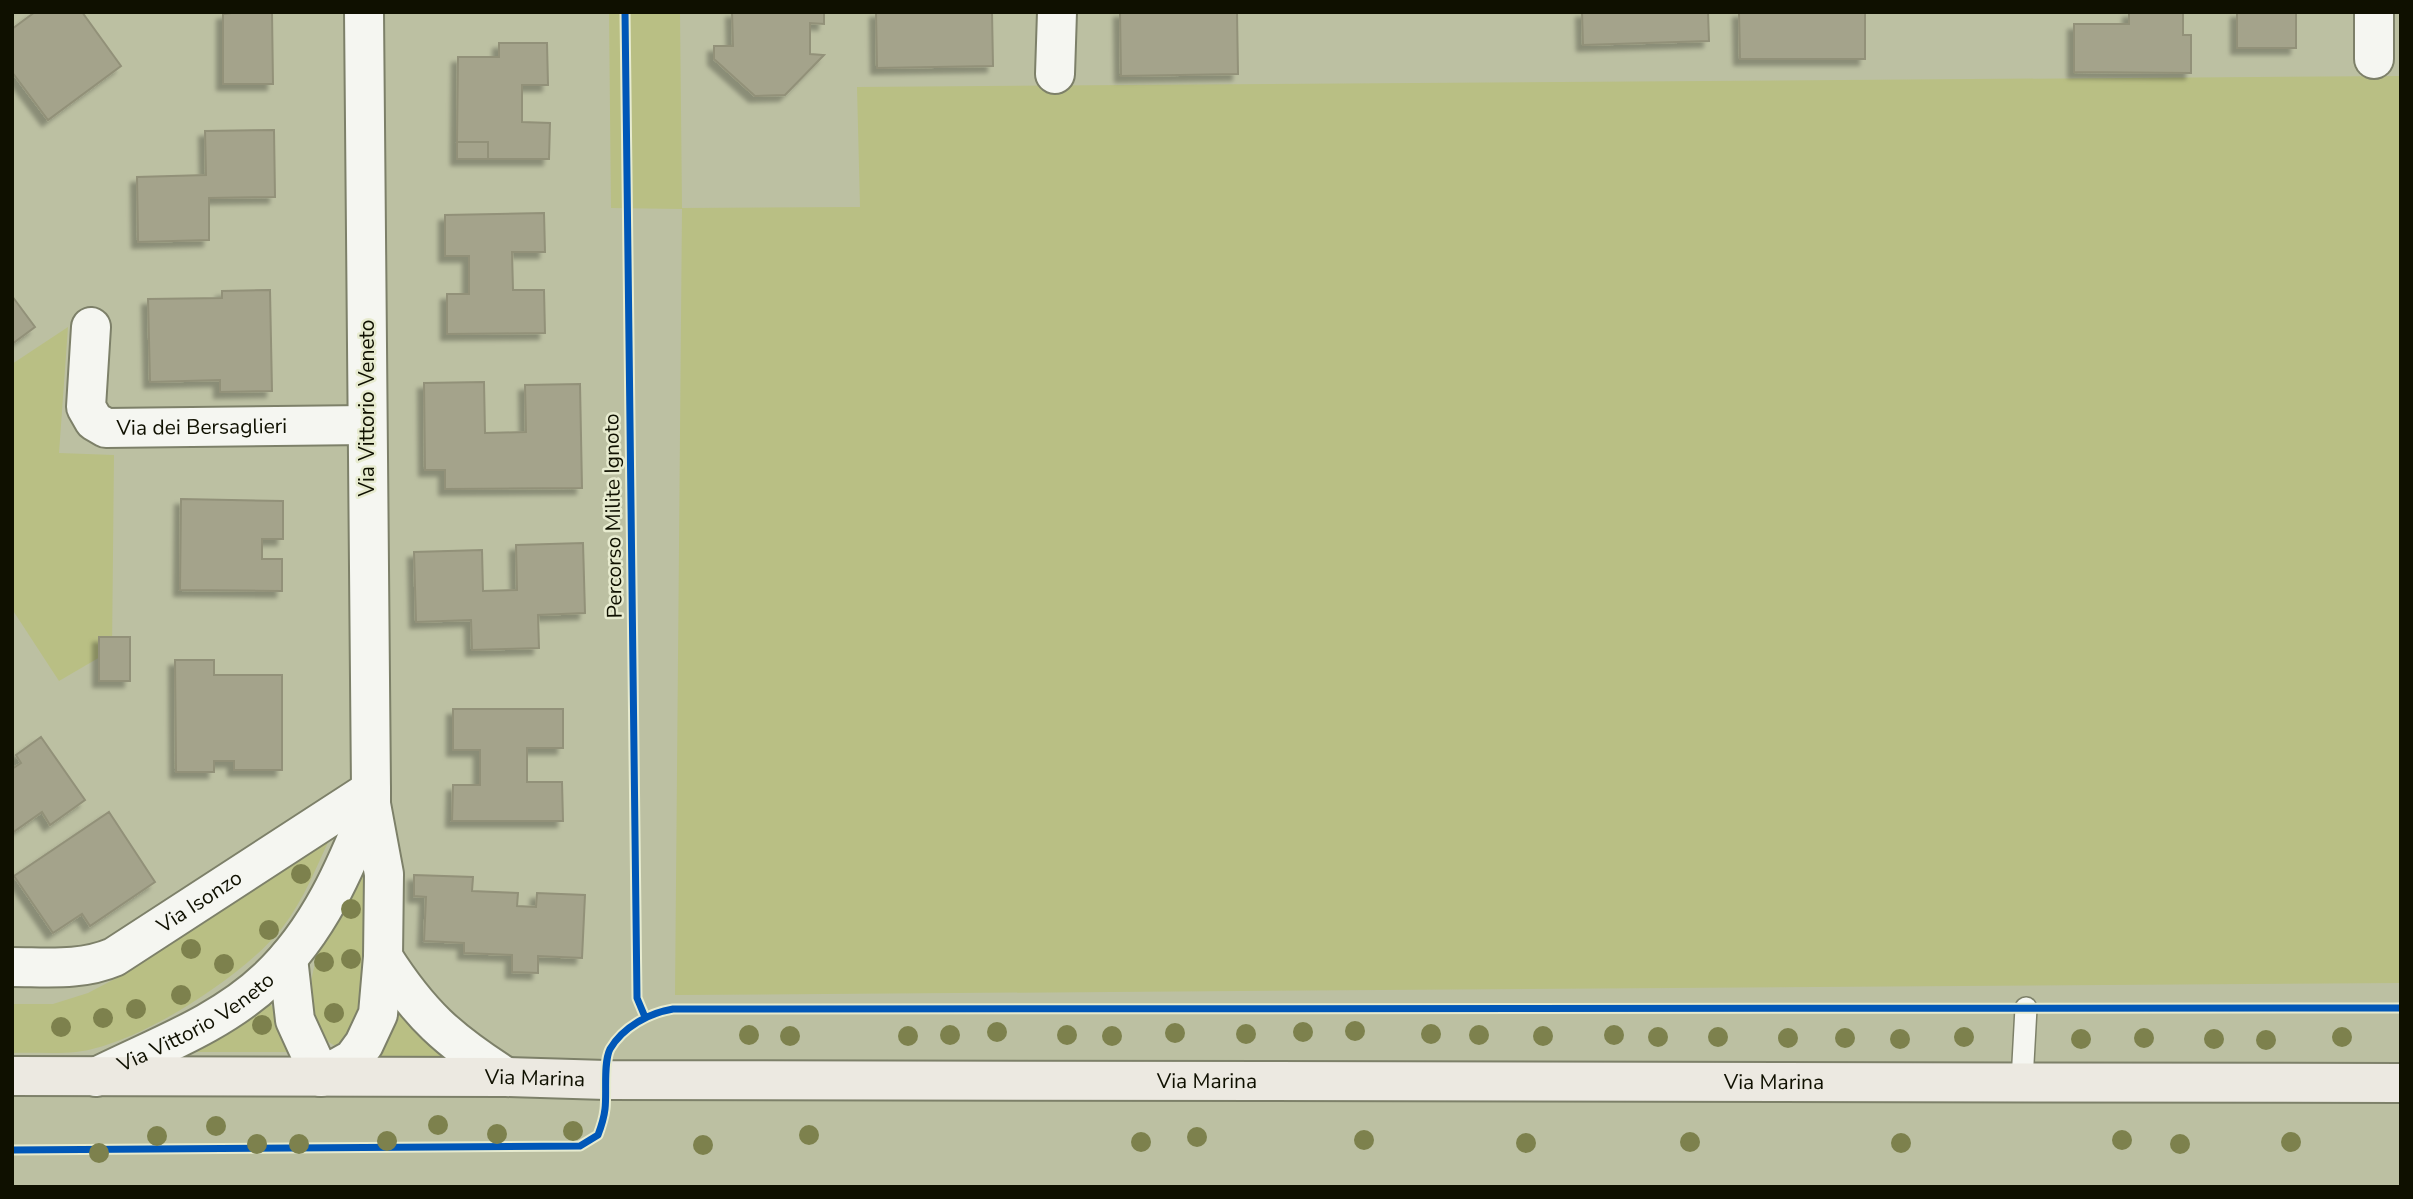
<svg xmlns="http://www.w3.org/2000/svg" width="2413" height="1199" viewBox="0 0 2413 1199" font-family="'Nunito Sans',sans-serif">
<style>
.green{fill:#b9bf84}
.building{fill:#a4a38b;stroke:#929179;stroke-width:2;filter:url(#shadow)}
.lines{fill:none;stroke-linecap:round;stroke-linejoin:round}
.lane-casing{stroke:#7d8069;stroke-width:24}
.street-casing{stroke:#7d8069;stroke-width:42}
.secondary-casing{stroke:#7d8069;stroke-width:42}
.lane{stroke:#f5f6f1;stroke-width:21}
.street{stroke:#f5f6f1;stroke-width:38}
.secondary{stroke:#ece9e1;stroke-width:38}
.cycleway-casing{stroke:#e7ebcf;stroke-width:11}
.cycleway{stroke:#0057b8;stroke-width:7}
.tree{fill:#7d814d}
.labels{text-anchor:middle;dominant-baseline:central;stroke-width:5;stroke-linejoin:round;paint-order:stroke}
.street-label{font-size:21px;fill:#0f1000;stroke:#e7ebcf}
</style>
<defs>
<filter id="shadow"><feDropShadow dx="-6" dy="6" stdDeviation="2" flood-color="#0004"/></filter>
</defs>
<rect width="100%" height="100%" fill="#bcc0a2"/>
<path class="green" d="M609,12H680L682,208L860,207L857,87L2401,76V983L675,995L682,209L611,208Z
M68,327L59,453L114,455L112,650L59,681L12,609V364Z
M332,834C317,865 304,900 282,928C244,976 138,1045 76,1052C55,1054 33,1052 12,1053V1004H53L88,993L128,972Z
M365,847L368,985L362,1016L342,1050C336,1046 325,1041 320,1035C286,992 345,890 365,847Z
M394,995L454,1058L372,1056Z
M266,997L300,1052H174Z"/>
<path class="building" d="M35,12H82L121,66L48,120L12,72V29Z
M240,12H272L273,84H223V14Z
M732,12H824V24L810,23V54L824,55L785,95L755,96L714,59V46H733Z
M876,12H992L993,66L877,68Z
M1120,12H1237L1238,74L1121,76Z
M1582,12H1708L1709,41L1583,45Z
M1865,12V59H1740L1739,12Z
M2129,12H2183V35H2191V73L2074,72V24H2129Z
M2237,12H2296V48H2237Z
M499,43H547L548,85H522V122L550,123L549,159H488V142H457L458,57H499Z
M274,130L275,197L209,198V240L138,242L137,177L206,175L205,131Z
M457,142H488V159H457Z
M544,213L545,252H512L513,290H544L545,333L447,334V294H469V256H445V215Z
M270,290L272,391L220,392V380L150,382L148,299L222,298V291Z
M12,296L35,327L12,344Z
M484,382L485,433L526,432L525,385L580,384L582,488L445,489V470H425L424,383Z
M181,499L283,501V539H262V559H282V591L180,590Z
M583,543L585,613L538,615L539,648L472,650L471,620L416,622L414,552L482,550L483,591L517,590L516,545Z
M99,637H130V681H99Z
M175,660H214V675H282V770H234V761H214V772H176Z
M453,709H563V748H527V782H562L563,821H452L453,785H480V750H453Z
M41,737L85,800L50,825L42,812L12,833V769L21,763L16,755Z
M109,812L155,882L90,926L82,914L53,933L14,876Z
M414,875L473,877L472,891L518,893L517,906L536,907L537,893L585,895L582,958L538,956V973L512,972V955L464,953V943L424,941L426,897L414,896Z"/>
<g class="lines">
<g class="lane-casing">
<path id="lane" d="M2022,1081L2026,1008"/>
</g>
<g class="street-casing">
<g id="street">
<path d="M2374,12V59"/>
<path d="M1055,74L1057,12"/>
<path id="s1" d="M91,327L86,407L94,421L106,428L367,425"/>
<path d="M383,957C420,1015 448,1040 506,1077"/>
<path d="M288,958L295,1020L321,1077L353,1059L364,1044L378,1014L383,957L384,874L371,804V790L364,12"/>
<path id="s2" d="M12,967C47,967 81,971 114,957L371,790"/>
<path id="s3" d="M96,1077C154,1048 221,1024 268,979C319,931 346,867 371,804"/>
</g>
</g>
<g class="secondary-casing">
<g id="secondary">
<path id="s4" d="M12,1076L506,1077L606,1080L2401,1083"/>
</g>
</g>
<use href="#lane" class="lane"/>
<use href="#street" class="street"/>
<use href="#secondary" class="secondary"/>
<g class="cycleway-casing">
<path id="cycleway" d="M625,12L637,998L645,1017
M12,1150L580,1146L598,1135C601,1127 604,1118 605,1109C607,1093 603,1063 610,1049C623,1027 649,1013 673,1009L2401,1008"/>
</g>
<use href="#cycleway" class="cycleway"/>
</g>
<g class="tree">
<circle cx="301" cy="874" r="10"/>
<circle cx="351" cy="909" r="10"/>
<circle cx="269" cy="930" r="10"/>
<circle cx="191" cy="949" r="10"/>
<circle cx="351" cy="959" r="10"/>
<circle cx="324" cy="962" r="10"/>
<circle cx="224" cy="964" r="10"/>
<circle cx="181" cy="995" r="10"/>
<circle cx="136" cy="1009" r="10"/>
<circle cx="334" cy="1013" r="10"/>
<circle cx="103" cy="1018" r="10"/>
<circle cx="262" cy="1025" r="10"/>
<circle cx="61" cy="1027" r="10"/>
<circle cx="1355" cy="1031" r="10"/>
<circle cx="997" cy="1032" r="10"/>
<circle cx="1303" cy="1032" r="10"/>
<circle cx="1175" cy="1033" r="10"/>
<circle cx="1246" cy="1034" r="10"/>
<circle cx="1431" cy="1034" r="10"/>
<circle cx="749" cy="1035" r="10"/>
<circle cx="950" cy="1035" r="10"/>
<circle cx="1067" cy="1035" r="10"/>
<circle cx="1479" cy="1035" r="10"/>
<circle cx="1614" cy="1035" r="10"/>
<circle cx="790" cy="1036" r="10"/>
<circle cx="908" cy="1036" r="10"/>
<circle cx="1112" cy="1036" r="10"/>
<circle cx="1543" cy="1036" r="10"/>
<circle cx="1658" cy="1037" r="10"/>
<circle cx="1718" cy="1037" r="10"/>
<circle cx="1964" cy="1037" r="10"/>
<circle cx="2342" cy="1037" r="10"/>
<circle cx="1788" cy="1038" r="10"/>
<circle cx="1845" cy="1038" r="10"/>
<circle cx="2144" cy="1038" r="10"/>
<circle cx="1900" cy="1039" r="10"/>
<circle cx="2081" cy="1039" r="10"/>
<circle cx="2214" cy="1039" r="10"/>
<circle cx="2266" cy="1040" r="10"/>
<circle cx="438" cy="1125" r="10"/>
<circle cx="216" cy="1126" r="10"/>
<circle cx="573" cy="1131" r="10"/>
<circle cx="497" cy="1134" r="10"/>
<circle cx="809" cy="1135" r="10"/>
<circle cx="157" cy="1136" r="10"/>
<circle cx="1197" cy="1137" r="10"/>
<circle cx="1364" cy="1140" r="10"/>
<circle cx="2122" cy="1140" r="10"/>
<circle cx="387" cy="1141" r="10"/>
<circle cx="1141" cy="1142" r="10"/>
<circle cx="1690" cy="1142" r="10"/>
<circle cx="2291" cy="1142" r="10"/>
<circle cx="1526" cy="1143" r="10"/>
<circle cx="1901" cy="1143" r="10"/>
<circle cx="257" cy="1144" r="10"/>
<circle cx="299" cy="1144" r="10"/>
<circle cx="2180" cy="1144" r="10"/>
<circle cx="703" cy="1145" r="10"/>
<circle cx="99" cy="1153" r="10"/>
</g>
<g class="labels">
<g class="street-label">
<text transform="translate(367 408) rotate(-90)">Via Vittorio Veneto</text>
<text stroke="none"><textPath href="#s1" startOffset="206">Via dei Bersaglieri</textPath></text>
<text transform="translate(613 516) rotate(-91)">Percorso Milite Ignoto</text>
<text stroke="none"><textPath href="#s2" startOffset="205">Via Isonzo</textPath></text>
<text stroke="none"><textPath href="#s3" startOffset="114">Via Vittorio Veneto</textPath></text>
<text stroke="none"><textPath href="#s4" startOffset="523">Via Marina</textPath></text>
<text stroke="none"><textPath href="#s4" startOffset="1195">Via Marina</textPath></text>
<text stroke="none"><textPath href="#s4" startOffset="1762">Via Marina</textPath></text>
</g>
</g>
<rect width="2413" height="1199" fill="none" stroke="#0f1000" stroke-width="28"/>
</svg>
